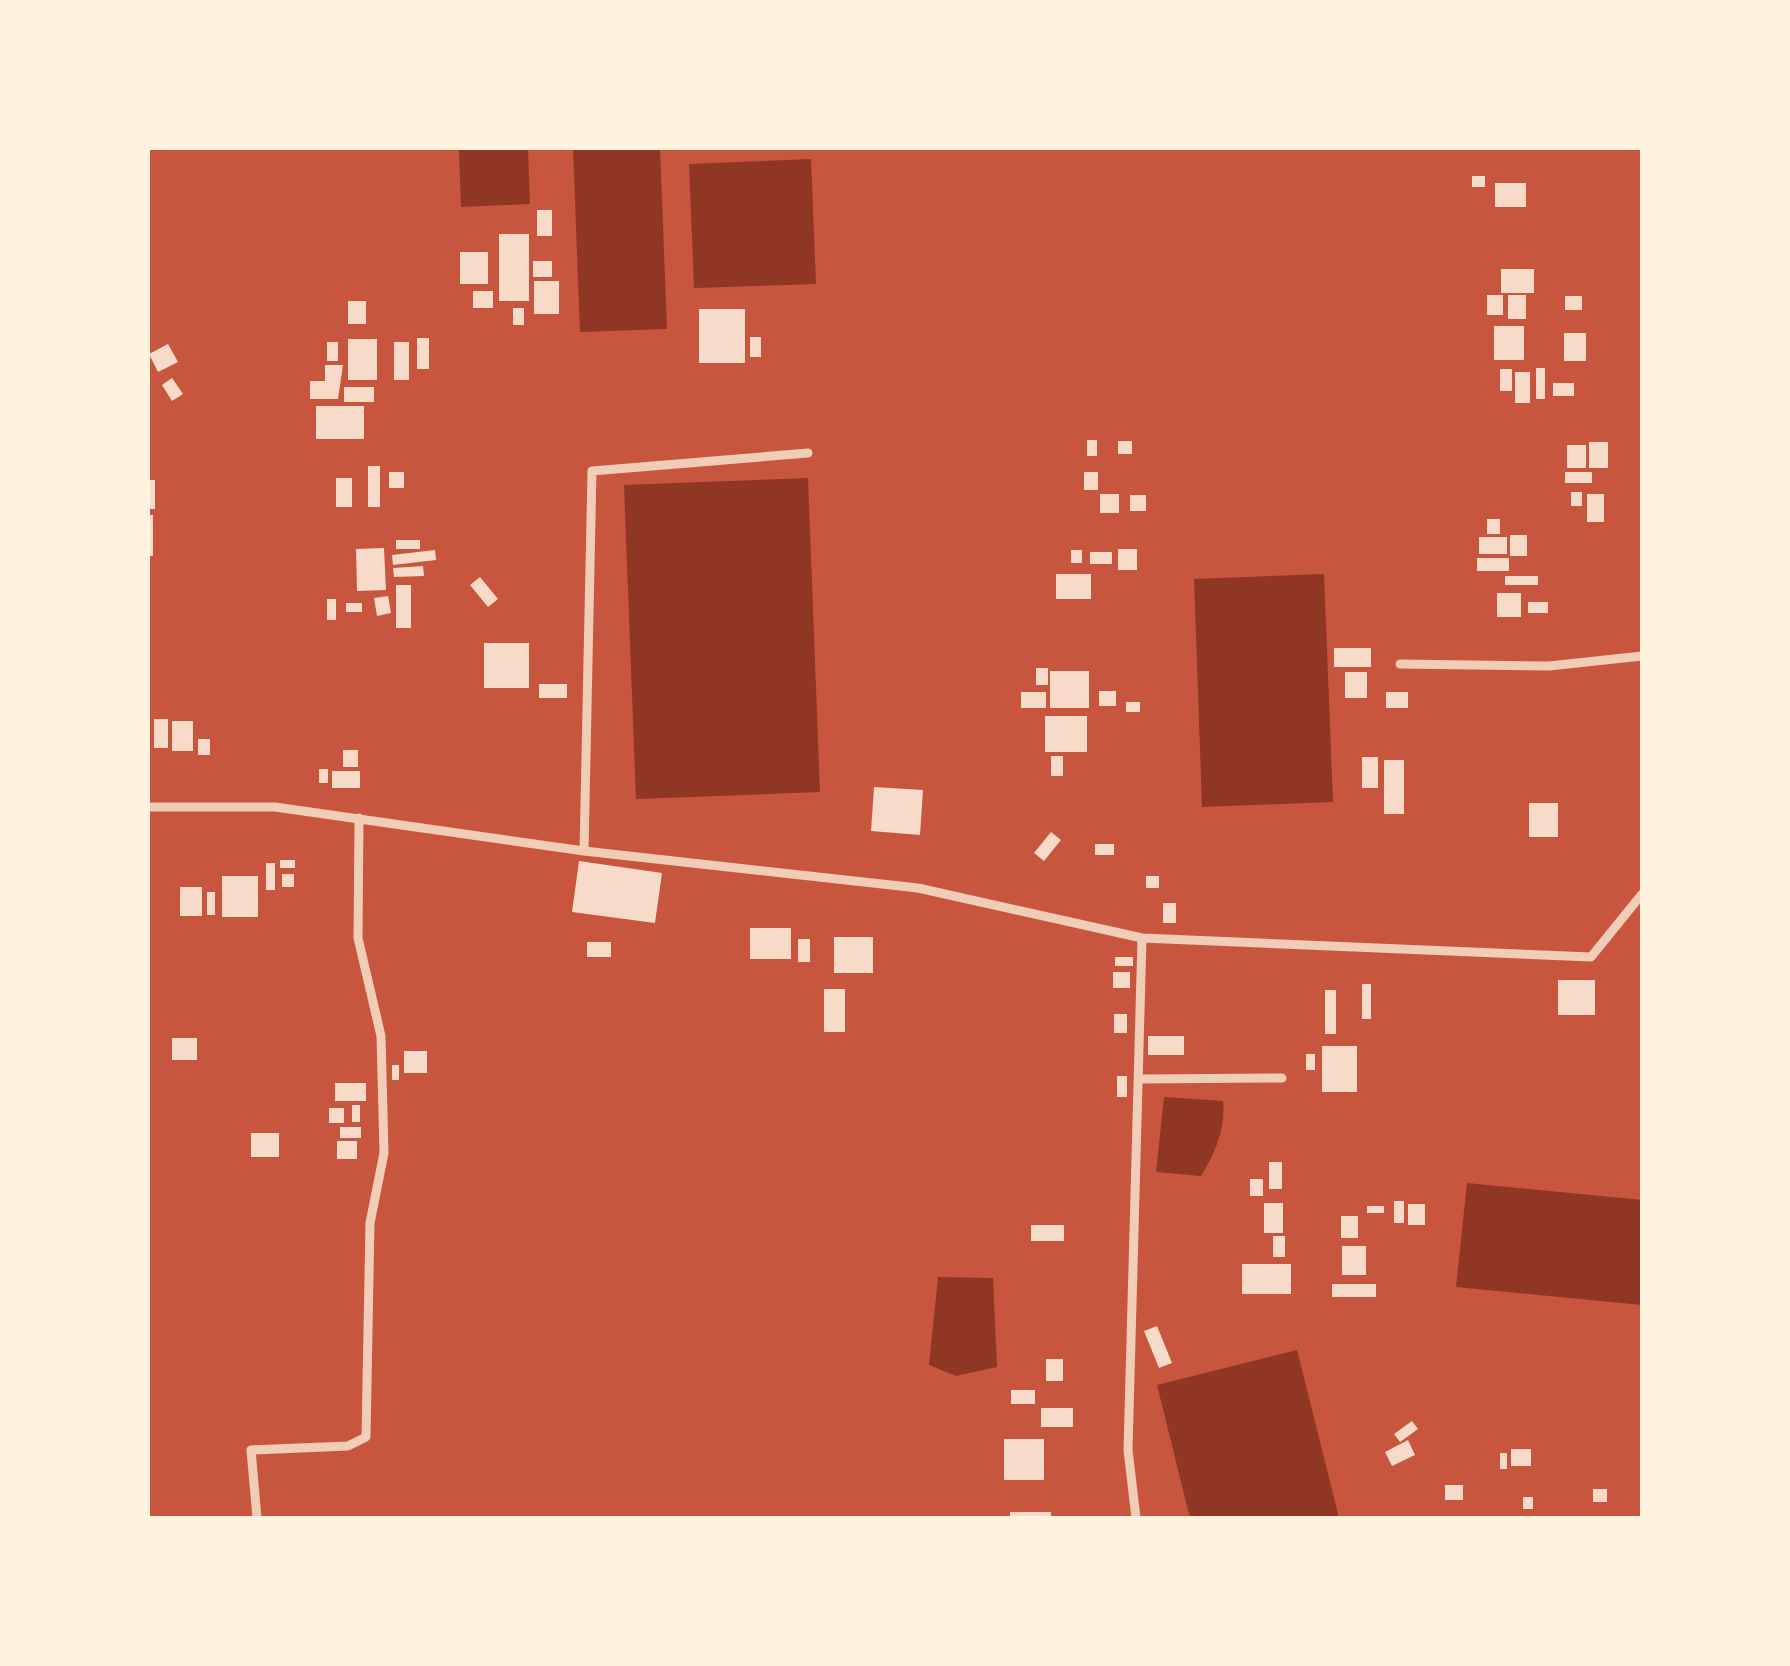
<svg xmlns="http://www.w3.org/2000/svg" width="1790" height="1666" viewBox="0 0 1790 1666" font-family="'Space Grotesk',sans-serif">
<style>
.water{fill:#8f3625}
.building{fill:#f7dbc8}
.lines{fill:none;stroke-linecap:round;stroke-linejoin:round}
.minor{stroke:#f1ccb7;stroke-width:9}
</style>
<rect width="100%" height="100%" fill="#c8553d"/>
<path class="water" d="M459,148H528L530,204L461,207Z
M573,148H660L667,329L580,332Z
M811,159L816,284L694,288L689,164Z
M808,478L820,792L636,799L624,485Z
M1324,574L1333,802L1202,807L1194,579Z
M1164,1097L1223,1101C1226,1128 1215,1153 1201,1176L1156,1172Z
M1467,1183L1642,1200V1305L1456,1287Z
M938,1277L993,1278L997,1367L956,1376L929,1365Z
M1297,1350L1339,1518H1190L1157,1385Z"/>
<path class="building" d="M1472,176H1485V187H1472Z
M1495,183H1526V207H1495Z
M537,210H552V236H537Z
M499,234H529V301H499Z
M460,252H488V284H460Z
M533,261H552V277H533Z
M1501,269H1534V293H1501Z
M534,281H559V314H534Z
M473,291H493V308H473Z
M1487,295H1503V315H1487Z
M1508,295H1526V319H1508Z
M1565,296H1582V310H1565Z
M348,301H366V324H348Z
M513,308H524V325H513Z
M699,309H745V363H699Z
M1494,326H1524V360H1494Z
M1564,333H1586V361H1564Z
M750,337H761V357H750Z
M417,338H429V369H417Z
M348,339H377V380H348Z
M327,342H338V361H327Z
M394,342H409V380H394Z
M168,344L178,362L158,372L149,354Z
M325,365H343L338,399H310V381H325Z
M1536,368H1545V399H1536Z
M1500,369H1512V391H1500Z
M1515,372H1530V403H1515Z
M172,378L183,394L172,401L162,385Z
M1553,383H1574V396H1553Z
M344,387H374V402H344Z
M316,406H364V439H316Z
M1087,440H1097V456H1087Z
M1118,441H1132V454H1118Z
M1589,442H1608V468H1589Z
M1567,445H1586V468H1567Z
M368,466H380V507H368Z
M389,472H404V488H389Z
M1084,472H1098V490H1084Z
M1565,472H1592V483H1565Z
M336,478H352V507H336Z
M148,480H155V509H148Z
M1571,492H1582V506H1571Z
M1100,494H1119V513H1100Z
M1587,494H1604V522H1587Z
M1130,495H1146V511H1130Z
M148,515H153V556H148Z
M1487,519H1500V534H1487Z
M1510,535H1527V556H1510Z
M1479,537H1507V554H1479Z
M396,540H420V549H396Z
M384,548L386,590L357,591L356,549Z
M1118,549H1137V570H1118Z
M435,550L436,560L393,565L392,555Z
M1071,550H1082V563H1071Z
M1090,552H1112V564H1090Z
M1477,558H1509V571H1477Z
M423,566L424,576L394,577L393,568Z
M1056,574H1091V599H1056Z
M1505,576H1538V585H1505Z
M480,577L498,599L488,607L470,585Z
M396,585H411V628H396Z
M1497,593H1521V617H1497Z
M388,596L391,613L377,616L374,598Z
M327,599H336V620H327Z
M1528,602H1548V613H1528Z
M346,603H362V612H346Z
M484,643H529V688H484Z
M1334,648H1371V667H1334Z
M1036,668H1048V685H1036Z
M1050,671H1089V708H1050Z
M1345,672H1367V698H1345Z
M539,684H567V698H539Z
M1099,691H1116V706H1099Z
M1021,692H1046V708H1021Z
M1386,692H1408V708H1386Z
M1126,702H1140V712H1126Z
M1045,716H1087V752H1045Z
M154,719H168V748H154Z
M172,721H193V751H172Z
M198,739H210V755H198Z
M343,750H358V767H343Z
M1051,756H1063V776H1051Z
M1362,757H1378V788H1362Z
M1384,760H1404V814H1384Z
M319,769H328V783H319Z
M332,771H360V788H332Z
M874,787L923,790L920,835L871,831Z
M1529,803H1558V837H1529Z
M1051,832L1061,840L1044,861L1034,853Z
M1095,844H1114V855H1095Z
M280,860H295V868H280Z
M579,861L662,873L655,923L572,912Z
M266,863H275V890H266Z
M282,874H294V887H282Z
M222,876H258V917H222Z
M1146,876H1159V888H1146Z
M180,887H202V916H180Z
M207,892H215V915H207Z
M1163,903H1176V923H1163Z
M750,928H791V959H750Z
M834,937H873V973H834Z
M798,939H810V962H798Z
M587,942H611V957H587Z
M1115,957H1133V966H1115Z
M1113,972H1130V988H1113Z
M1558,980H1595V1015H1558Z
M1362,984H1371V1019H1362Z
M824,989H845V1032H824Z
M1325,990H1336V1034H1325Z
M1114,1014H1127V1033H1114Z
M1148,1036H1184V1055H1148Z
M172,1038H197V1060H172Z
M1322,1046H1357V1092H1322Z
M404,1051H427V1073H404Z
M1306,1054H1315V1070H1306Z
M392,1065H399V1080H392Z
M1117,1076H1127V1097H1117Z
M335,1083H366V1101H335Z
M352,1105H360V1122H352Z
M329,1108H344V1123H329Z
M340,1127H361V1138H340Z
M251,1133H279V1157H251Z
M337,1141H357V1159H337Z
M1269,1162H1282V1189H1269Z
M1250,1179H1263V1196H1250Z
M1394,1201H1404V1223H1394Z
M1264,1203H1283V1233H1264Z
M1408,1204H1425V1225H1408Z
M1367,1206H1384V1213H1367Z
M1341,1216H1358V1238H1341Z
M1031,1225H1064V1241H1031Z
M1273,1236H1285V1257H1273Z
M1342,1246H1366V1275H1342Z
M1242,1264H1291V1294H1242Z
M1332,1284H1376V1297H1332Z
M1157,1326L1172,1363L1159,1368L1144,1331Z
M1046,1359H1063V1381H1046Z
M1011,1390H1035V1404H1011Z
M1041,1408H1073V1427H1041Z
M1412,1421L1418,1429L1400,1442L1394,1434Z
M1004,1439H1044V1480H1004Z
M1408,1440L1415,1455L1392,1466L1385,1452Z
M1511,1449H1531V1466H1511Z
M1500,1453H1507V1469H1500Z
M1445,1485H1463V1500H1445Z
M1593,1489H1607V1502H1593Z
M1523,1497H1533V1509H1523Z
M1010,1512H1051V1518H1010Z"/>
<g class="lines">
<path class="minor" d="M1400,664L1549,666L1642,656
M148,807H275L584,851L918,888L1142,938L1128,1450L1136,1518
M584,851L592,471L808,453
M1142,938L1591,957L1642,894
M1139,1079L1282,1078
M257,1518L251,1450L348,1446L366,1437L370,1223L384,1153L381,1036L358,938L359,818"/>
</g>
<rect width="1790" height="1666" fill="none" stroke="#fff3e0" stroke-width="300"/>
</svg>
